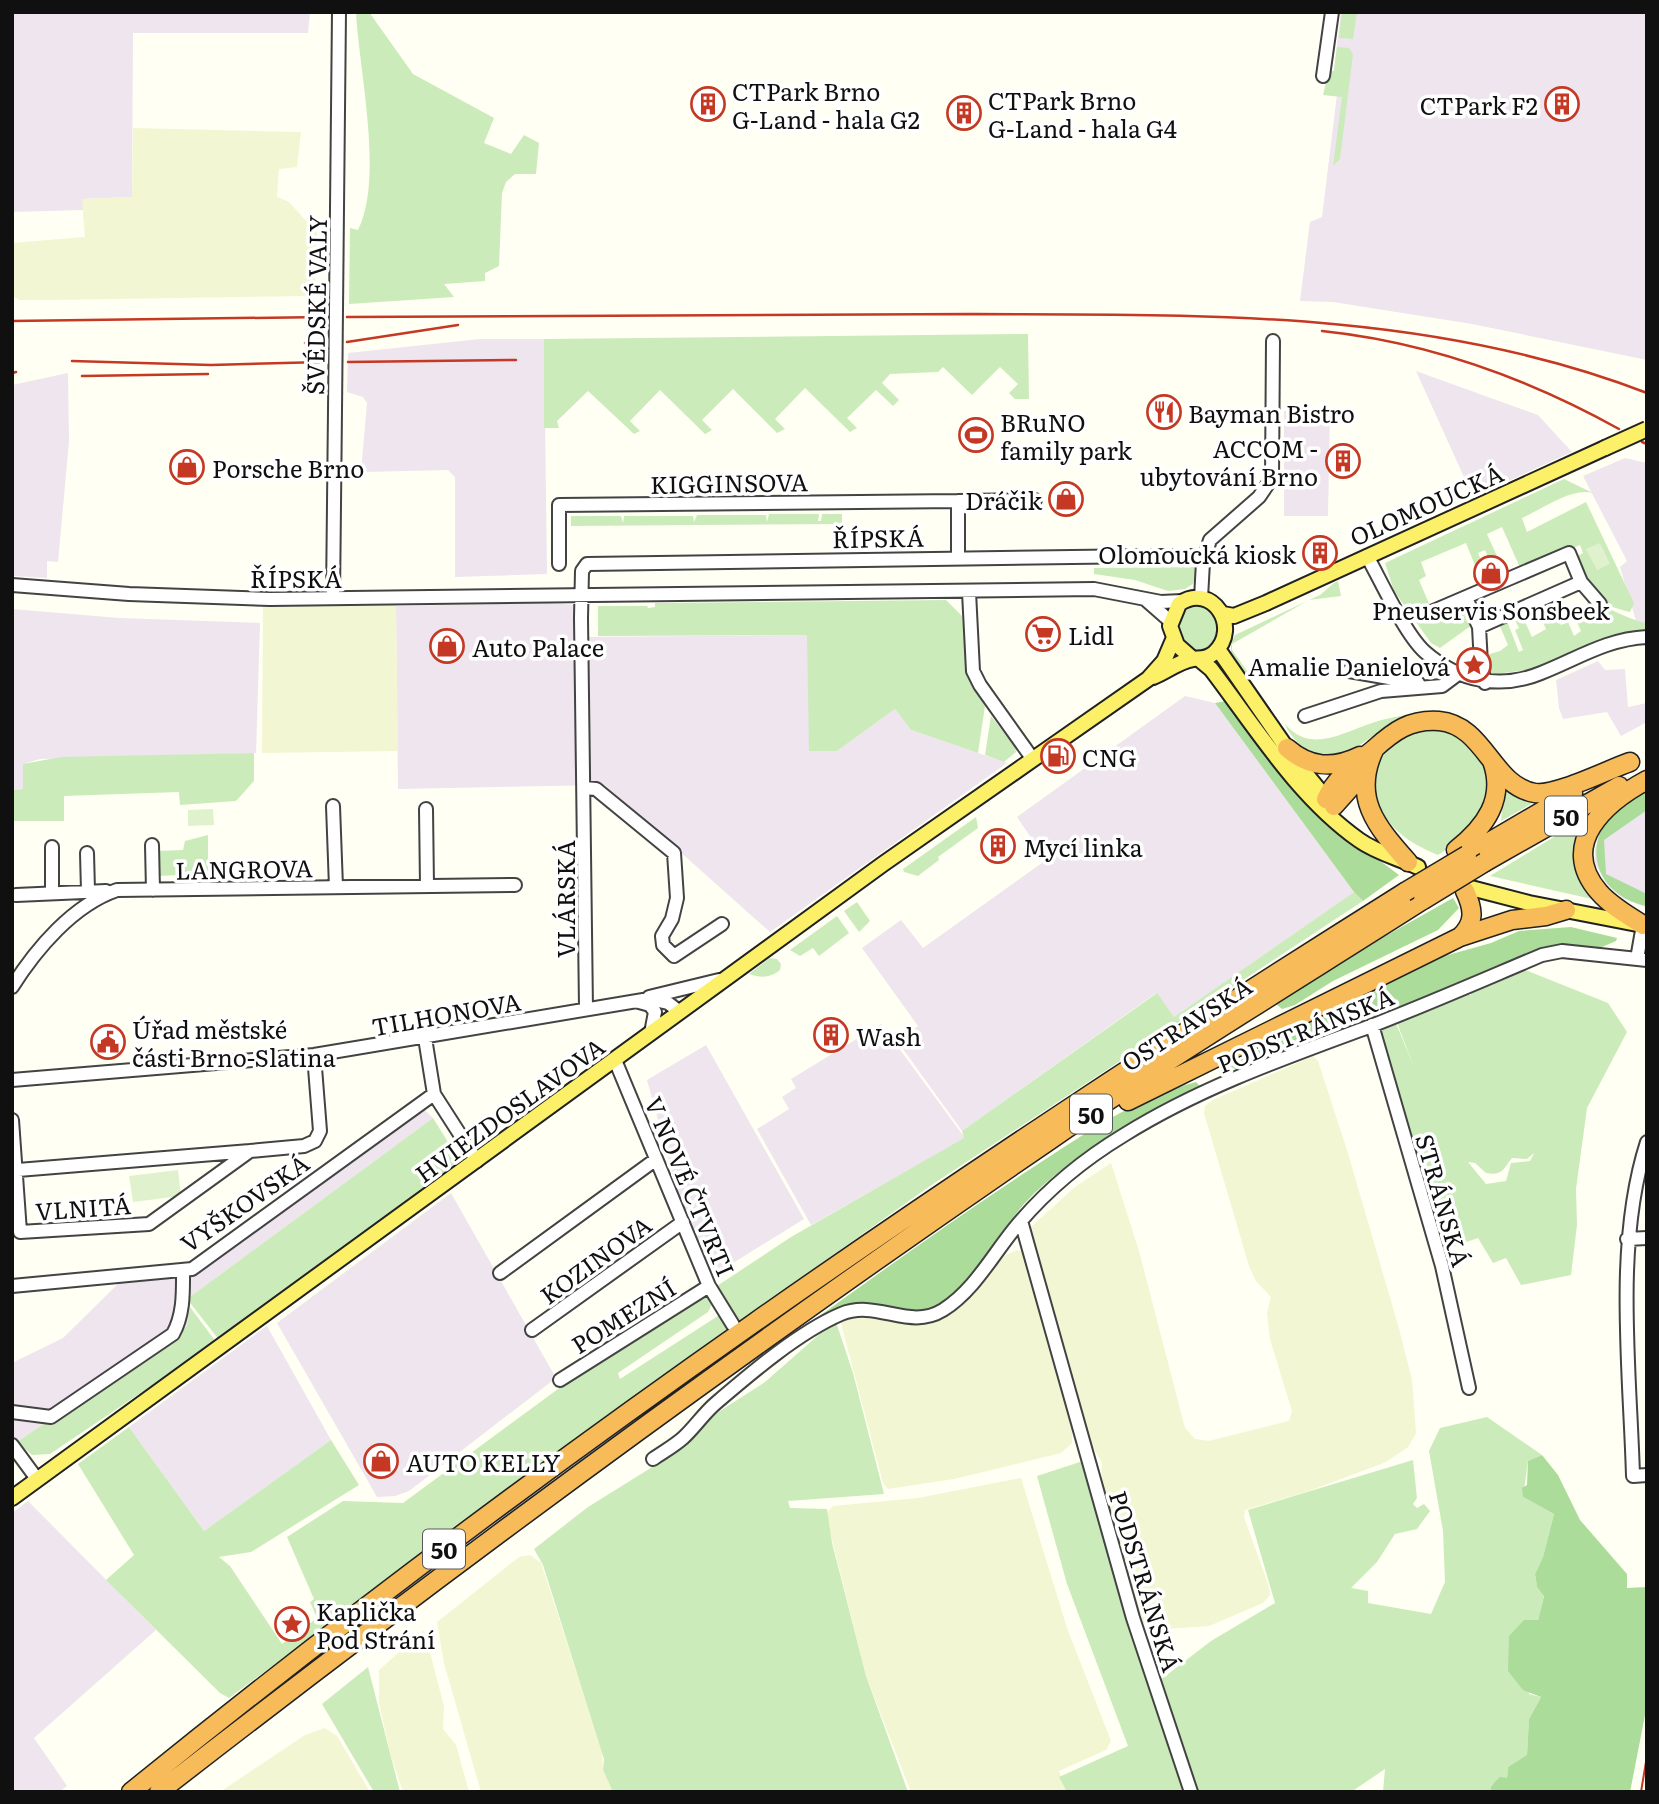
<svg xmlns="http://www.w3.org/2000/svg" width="1659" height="1804" viewBox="0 0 1659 1804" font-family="Literata,serif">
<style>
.industrial{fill:#eee5ee}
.farmland{fill:#f3f6d2}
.green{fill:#ccebbb;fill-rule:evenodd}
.forest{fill:#acdc9a}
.pitch{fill:#dff2cd}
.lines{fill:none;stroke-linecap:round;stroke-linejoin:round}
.minor-casing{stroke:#434343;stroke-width:16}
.major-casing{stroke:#212121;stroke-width:18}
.highway-casing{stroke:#212121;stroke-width:21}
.minor{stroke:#fff;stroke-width:12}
.major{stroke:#fbf067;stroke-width:14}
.highway{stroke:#f7bc59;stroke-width:18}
.tram{stroke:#c43824;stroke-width:2}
.rail{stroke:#c43824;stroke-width:2.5}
.minor-bridge-casing{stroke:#434343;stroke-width:16;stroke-linecap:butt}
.major-bridge-casing{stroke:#212121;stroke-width:18;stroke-linecap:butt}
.highway-bridge-casing{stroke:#212121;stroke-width:21;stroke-linecap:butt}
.minor-bridge{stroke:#fff;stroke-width:12}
.major-bridge{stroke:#fbf067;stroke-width:14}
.highway-bridge{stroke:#f7bc59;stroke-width:18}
.labels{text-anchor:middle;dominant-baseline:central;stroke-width:7;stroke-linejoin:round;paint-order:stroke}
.shield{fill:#fff;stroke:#585858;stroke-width:2}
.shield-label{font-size:23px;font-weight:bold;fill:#101010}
.poi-label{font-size:24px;fill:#101010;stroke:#fff;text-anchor:start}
.street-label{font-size:24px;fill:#101010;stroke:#fff}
</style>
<rect width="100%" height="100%" fill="#fffff3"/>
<path class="industrial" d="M12,12H310L308,33H133L132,197L83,199V210L12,212Z
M1341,12H1647V360L1472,324L1333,302L1300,301L1310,222L1322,217L1339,78L1333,77Z
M480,339H544L547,574L455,577V477L448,470L361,472L367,403L363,397L347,392L348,353Z
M1416,371L1538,415L1572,452L1473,497Z
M68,373L69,441L58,562L47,561V578L12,576V385Z
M1284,411H1330L1328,516H1284Z
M1625,458L1647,463V623L1637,624L1620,567L1627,561L1583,476Z
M549,603L576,605L579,637L808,635L837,751L895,709L911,730L1007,763L770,932L605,785L398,789L396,606Z
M12,609L119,618L260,623L256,753L40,759L26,763L23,789L12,790Z
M1598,661L1605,670L1625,669L1628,707L1647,703V722L1621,736L1607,712L1563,719L1559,708L1556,680Z
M1185,696L1215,703L1354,892L1174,1017L1156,993L962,1131L898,1042L918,1026L862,948L901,920L923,948L1046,860L1017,817Z
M1647,789V908L1622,898L1607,885L1595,863V850L1600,831Z
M881,1024L965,1138L811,1225L757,1129L789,1109L782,1097L796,1088L791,1079Z
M706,1045L804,1219L715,1274L684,1215L647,1080Z
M417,1102L433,1118L187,1299L190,1307L187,1326L17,1442H12V1363L63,1338L120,1282L195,1263Z
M451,1193L556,1378L409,1491L395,1496L377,1497L277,1323Z
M267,1326L331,1440L204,1531L129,1427Z
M28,1501L156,1630L34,1738L67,1786L59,1792H12V1513Z"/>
<path class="farmland" d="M133,128L301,132L297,167L279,169L277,197L289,202L317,233L315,284L309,296L49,300H20L12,296V243L85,237L82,199L132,197Z
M402,601L396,606L398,751L262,753L263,602Z
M1313,1056L1318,1061L1347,1150L1398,1325L1412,1380L1416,1433L1408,1447L1386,1462L1309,1491L1245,1510L1244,1517L1269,1587L1270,1595L1263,1603L1209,1626L1152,1630L1141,1622L1101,1483L1102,1463L1085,1432L1036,1257L1031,1227L1075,1187L1111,1163L1139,1251L1185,1428L1195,1439L1209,1441L1289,1421L1292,1411L1270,1339L1267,1313L1271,1297L1256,1281L1249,1266L1204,1113L1205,1106L1213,1100Z
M1017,1250L1024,1252L1072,1417V1443L1061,1453L954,1479L888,1489L883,1483L841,1323L854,1316L919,1325L943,1318L982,1285L1004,1256Z
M1021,1478L1067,1628L1111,1741L1106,1750L1059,1771L1067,1792H911L866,1676L828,1524V1511L833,1506L918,1498Z
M530,1555L541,1563L602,1751L603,1770L613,1792H481L444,1663L437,1622L519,1557Z
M424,1630L444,1706L443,1729L456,1745L469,1792H403L391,1756L379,1703V1670Z
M325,1728L337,1736L370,1792H220L305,1735Z"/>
<path class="green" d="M356,12H369L413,74L494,118L484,143L511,154L524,135L539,143L536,174H515L506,182L502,193L499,266L485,273V281L444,284L454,297L349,304L350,228L358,230C384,178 359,71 356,12Z
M1342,12H1357L1353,39L1339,38Z
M1337,47L1349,48L1353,54L1340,159L1333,166L1342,97L1323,95L1334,48L1331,71H1334Z
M1028,334L1029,399H1015L1009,393L1018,384L1000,367L972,395L943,367L938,372L890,374L882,383L899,400L893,406L876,390L847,418L857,428L850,432L805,388L775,419L785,429L777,433L733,389L702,420L712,430L705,434L660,390L630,421L640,431L634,434L588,391L557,421L559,428H544V339Z
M1564,479L1593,493C1571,487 1543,509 1522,518L1527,532L1586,502L1634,603L1630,612C1590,602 1590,594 1574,558L1583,553L1580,545L1521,570L1502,527L1487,534L1505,574L1497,577L1485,550L1478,553L1487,575L1484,576L1487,582L1482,583L1466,543L1421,562L1426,576L1419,580L1430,606L1428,613L1425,608L1419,611L1421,616L1426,618L1463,603L1472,625L1440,648L1431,643L1394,591L1385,563Z
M769,514H819L818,521H821L822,514H842V524L571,526V516H621L623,523L624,516H693L694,522L697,515H766L767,522Z
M1197,567L1193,584L1185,589L1168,591L1135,580L1094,574V568Z
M1361,570L1338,581L1341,596L1309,600L1232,644V650L1250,675L1246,676C1235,662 1225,653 1235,635L1320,595L1334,583Z
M1594,599C1598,605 1641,624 1647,623V631L1599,639L1541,668L1489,675L1486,655L1500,651L1508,645L1499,624L1507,621L1519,652L1523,650L1515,630L1519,628L1514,618L1522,615L1532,637L1546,629L1542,620L1549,617L1551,621L1558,618L1561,625L1568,622L1574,636L1581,631L1576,620L1592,616L1587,603Z
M946,600L962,616L969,677L985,706L978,753L911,730L895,709L837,751H809L807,635L598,636V606H647L648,608L655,607V603Z
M1196,604L1213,613L1218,628L1210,649L1192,652L1180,637L1177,617Z
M1416,713C1406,717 1395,720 1386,726C1363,743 1328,774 1300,745C1294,738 1288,733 1285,724C1311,754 1341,733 1372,723C1386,718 1401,716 1416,713Z
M991,716L1015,747L1016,752L1004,762L985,755Z
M1423,727L1460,734L1488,765V806L1454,844L1438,855C1406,842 1381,824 1375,789H1370C1379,745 1384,746 1423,727Z
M254,753V781L236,801L180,805L179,792L64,796V821H12V790L23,789V764L61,757Z
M1504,782L1540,799L1501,821Z
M1588,816L1581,834L1592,899L1490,876Z
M976,817L978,828L938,857L939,860L918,876L904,872L903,869Z
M208,835V874L156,876V851L183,850L185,841Z
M1354,892L1363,901L930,1186L737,1323L717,1286L791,1237L964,1138L962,1131L1157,993L1174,1017Z
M857,902L870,921L859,932L844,911Z
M837,916L849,933L819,956L813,948L800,956L790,950Z
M770,958L777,959L781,964L780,970C770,978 761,978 749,974Z
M1523,969L1608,1003L1627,1032L1587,1108L1576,1189L1577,1225L1571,1275L1521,1285L1506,1258L1493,1263L1478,1238L1443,1250L1379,1033V1028L1395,1021L1414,1067L1397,1023L1464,994L1471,995V991ZM1534,1153L1530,1161L1511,1163L1506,1181L1486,1184L1468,1162L1475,1163L1486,1173C1503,1176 1503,1169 1512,1158L1527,1159Z
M433,1118L461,1163L220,1341L187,1299Z
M709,1291L712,1304L708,1312L618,1373L620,1379L721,1314L730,1327L229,1698L220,1693L106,1580L134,1555L78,1464L129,1427L204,1531L331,1440L359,1485L251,1552L219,1557L230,1566L282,1644L317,1618L310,1602L314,1599L287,1537L343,1501L403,1503L558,1389Z
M190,1307L216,1342L50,1454L32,1455L17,1442L187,1326Z
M836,1322L853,1373L884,1494L788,1501L790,1508L827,1509L832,1543L866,1676L908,1792H613L603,1770L604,1759L543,1565L534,1549L588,1507L662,1461L720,1411L765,1382L823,1331L822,1329Z
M1487,1417L1542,1455L1528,1461L1523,1497L1554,1514L1543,1557L1535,1574L1537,1587L1544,1595L1538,1620L1529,1694L1541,1697L1529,1719L1527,1756L1508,1767L1507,1778L1491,1785L1490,1792H1383L1385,1769L1351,1792H1195L1189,1765L1159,1681L1211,1641L1275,1603L1248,1510L1413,1460L1417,1498L1413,1504L1417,1508L1424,1504L1430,1511L1417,1529L1395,1534L1377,1562L1351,1588L1368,1591V1603L1431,1614L1445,1582L1443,1531L1429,1451L1440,1428Z
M1083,1461L1186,1788L1180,1792H1067L1059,1777L1128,1746L1067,1584L1037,1476Z
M368,1667L400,1792H374L322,1704Z"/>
<path class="forest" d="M1226,701L1337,829L1399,875L1363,901L1354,892L1215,703Z
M1647,789V810L1604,840L1606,874L1647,894V906C1601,897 1580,852 1611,815C1619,804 1635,797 1647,789Z
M1453,898L1459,908L1438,930L1333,981L1295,1005L1282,1009L1276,1004L1382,938Z
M1571,927L1617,938L1616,941L1595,950L1554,945L1238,1071L1230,1066L1336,1007L1441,957L1491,943L1519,931Z
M1196,1082L1202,1088C1140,1122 1073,1151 1024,1204C994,1238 976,1286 934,1309C910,1322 897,1305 873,1304C835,1302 796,1339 766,1359L762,1357C852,1293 940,1228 1032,1168C1085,1134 1134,1098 1196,1082Z
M1542,1455L1558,1475L1580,1520L1627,1574V1588L1647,1587V1705L1630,1792H1490L1491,1786L1500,1777L1507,1778L1508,1767L1527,1755L1529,1719L1541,1697L1523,1690L1508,1671L1509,1636L1524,1620H1538L1544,1596L1537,1587L1535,1574L1543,1557L1554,1514L1523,1497L1522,1488L1527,1485L1528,1461Z"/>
<path class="pitch" d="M1600,543L1610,564L1597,570L1586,549Z
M213,809L214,825L188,826V810Z
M178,1170L181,1196L133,1202L129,1176Z"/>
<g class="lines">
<g class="minor-casing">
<path id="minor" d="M1323,76L1332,12
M337,208L339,12
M958,501L1035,500
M1367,556C1381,581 1405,634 1425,652C1458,681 1500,690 1541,673C1577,659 1606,639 1647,637
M559,564V505L958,501V557
M12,585L129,594L270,599L1094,589L1161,602L1182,601
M969,592L973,671L980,685L1032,758
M333,598L335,410
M1201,598L1203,562L1210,540L1259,497L1272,478L1273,341
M1466,598L1479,627L1481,664L1485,683
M1146,600L1170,621
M1431,612L1569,553L1581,582L1600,604
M1479,627L1581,582
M1349,671L1418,683
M1305,716L1381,691L1442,686L1458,674
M584,788L596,789L674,853L677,898L672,919L662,936L663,945L674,956L722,924
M333,806L336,887
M426,809L427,886
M152,845L153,890
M52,847V893
M87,853L88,891
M16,895L106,891
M1637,959L1643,925
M12,987C36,949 73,905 117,890L515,885
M649,997L719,980
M639,1002L650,1005L655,1012L651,1033
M586,1008L581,618L582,571L587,564L1147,556H1194L1203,562
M1372,1025L1442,1266L1469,1388
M425,1038L434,1094L477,1161
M615,1060L709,1286L733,1325
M12,1080L314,1055L649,999L668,1003L680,1012
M12,1120L20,1232L149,1224L250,1151L304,1146L315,1141L320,1131L314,1055
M1647,1142C1614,1244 1630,1369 1633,1476L1647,1475
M18,1170L250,1151
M1021,1221L1133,1618L1191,1792
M1627,1239L1647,1238
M500,1273L655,1160
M12,1286L192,1269L434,1094
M532,1330L683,1222
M560,1380L709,1286
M12,1412L51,1417L173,1334C184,1314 183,1292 183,1270
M12,1445L37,1479
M653,1459C663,1452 674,1446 683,1438C695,1427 704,1413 716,1403C751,1373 799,1332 841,1314C877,1299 909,1331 943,1310C976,1289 994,1252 1019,1223C1048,1189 1086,1158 1124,1135C1201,1087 1287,1057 1371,1026C1428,1004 1485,979 1542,955L1562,951L1647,960"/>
</g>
<g class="major-casing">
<path id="major" d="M1223,614L1234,616L1266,603L1605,448
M1218,649L1297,763L1329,802
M1199,659L1211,669C1256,728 1298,797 1359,840C1377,853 1399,858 1418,867
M1153,677C1166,672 1179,661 1193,659C1201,658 1207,659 1214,653C1242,628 1212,581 1179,604L1170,626L1177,645L1193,659
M1471,888L1529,903L1637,924
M12,1498L883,864L1148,679L1164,661L1173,640"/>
</g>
<g class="highway-casing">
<path id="highway" d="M1287,748C1310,768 1333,769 1360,756
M1375,748C1351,797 1376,826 1408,862
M1326,799C1336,777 1356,764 1374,749C1394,731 1410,719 1439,721C1485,725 1492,786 1535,793C1556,796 1607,770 1630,762
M1334,806L1367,769
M1456,850C1485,827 1506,799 1492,761
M1467,855L1573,793
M1485,862L1619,786
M1643,925C1628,915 1611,906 1599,892C1557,844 1606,802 1647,780
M1460,937C1475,923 1474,910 1465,891
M1128,1101L1460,937L1512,920L1546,916L1566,910
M131,1792C535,1464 965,1168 1405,892
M159,1792C450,1566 746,1348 1050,1140C1172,1056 1299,979 1423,900"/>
</g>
<use href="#minor" class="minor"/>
<use href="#major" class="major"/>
<use href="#highway" class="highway"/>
<path class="tram" d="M1641,1792L1647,1756"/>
<path class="rail" d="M347,317C556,316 764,314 972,314C1200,315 1430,309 1647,393
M12,321L324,317
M1322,331C1428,342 1527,378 1619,429
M347,342L458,325
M305,343L324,342
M72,361L211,365L323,362
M348,362L516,360
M12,373L16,372
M82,376L208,374
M1642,442L1647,444"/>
<g class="minor-bridge-casing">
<path id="minor-bridge" d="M335,410L337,208"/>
</g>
<g class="major-bridge-casing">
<path id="major-bridge" d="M1605,448L1647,429"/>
</g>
<g class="highway-bridge-casing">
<path id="highway-bridge" d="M1405,892L1467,855
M1423,900L1485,862"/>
</g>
<use href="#minor-bridge" class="minor-bridge"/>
<use href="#major-bridge" class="major-bridge"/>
<use href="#highway-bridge" class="highway-bridge"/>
</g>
<defs>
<g id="building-ring" transform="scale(1.75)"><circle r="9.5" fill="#fff" stroke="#c43824" stroke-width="1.5"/><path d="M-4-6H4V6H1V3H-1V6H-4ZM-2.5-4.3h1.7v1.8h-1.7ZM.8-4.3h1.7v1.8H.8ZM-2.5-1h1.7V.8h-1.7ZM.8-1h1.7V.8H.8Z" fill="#c43824"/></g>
<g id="restaurant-ring" transform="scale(1.75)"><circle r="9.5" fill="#fff" stroke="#c43824" stroke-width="1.5"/><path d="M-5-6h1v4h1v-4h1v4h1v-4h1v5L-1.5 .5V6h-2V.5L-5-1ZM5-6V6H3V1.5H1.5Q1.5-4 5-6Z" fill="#c43824"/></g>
<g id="stadium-ring" transform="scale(1.75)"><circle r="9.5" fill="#fff" stroke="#c43824" stroke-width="1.5"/><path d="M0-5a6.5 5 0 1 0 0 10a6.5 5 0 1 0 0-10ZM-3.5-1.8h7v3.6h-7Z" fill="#c43824"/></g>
<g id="shop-ring" transform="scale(1.75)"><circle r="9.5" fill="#fff" stroke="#c43824" stroke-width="1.5"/><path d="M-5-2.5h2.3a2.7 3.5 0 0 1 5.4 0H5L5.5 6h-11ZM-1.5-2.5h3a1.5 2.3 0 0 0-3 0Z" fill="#c43824"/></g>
<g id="supermarket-ring" transform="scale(1.75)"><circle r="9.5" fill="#fff" stroke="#c43824" stroke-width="1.5"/><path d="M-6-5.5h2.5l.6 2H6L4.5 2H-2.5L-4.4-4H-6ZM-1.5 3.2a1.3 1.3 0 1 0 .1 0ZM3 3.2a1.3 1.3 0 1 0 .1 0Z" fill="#c43824"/></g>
<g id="sight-ring" transform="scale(1.75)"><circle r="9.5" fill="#fff" stroke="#c43824" stroke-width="1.5"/><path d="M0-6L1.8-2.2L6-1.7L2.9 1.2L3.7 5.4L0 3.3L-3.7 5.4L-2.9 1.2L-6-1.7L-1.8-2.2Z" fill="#c43824"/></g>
<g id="fuel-ring" transform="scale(1.75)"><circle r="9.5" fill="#fff" stroke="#c43824" stroke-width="1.5"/><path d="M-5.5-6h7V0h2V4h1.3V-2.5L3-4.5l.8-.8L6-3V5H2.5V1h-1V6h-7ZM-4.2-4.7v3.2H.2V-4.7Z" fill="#c43824"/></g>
<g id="civic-ring" transform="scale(1.75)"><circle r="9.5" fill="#fff" stroke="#c43824" stroke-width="1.5"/><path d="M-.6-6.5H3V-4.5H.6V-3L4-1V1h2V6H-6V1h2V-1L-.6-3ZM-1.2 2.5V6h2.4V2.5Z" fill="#c43824"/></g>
</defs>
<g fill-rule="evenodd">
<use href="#building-ring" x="708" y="104"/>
<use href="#building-ring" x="1562" y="104"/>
<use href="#building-ring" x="964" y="113"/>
<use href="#restaurant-ring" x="1164" y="412"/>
<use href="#stadium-ring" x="976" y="435"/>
<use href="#building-ring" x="1343" y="461"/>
<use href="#shop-ring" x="187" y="467"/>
<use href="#shop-ring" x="1066" y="499"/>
<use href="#building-ring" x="1320" y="553"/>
<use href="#shop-ring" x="1491" y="573"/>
<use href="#supermarket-ring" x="1043" y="634"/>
<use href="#shop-ring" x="447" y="646"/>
<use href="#sight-ring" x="1474" y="665"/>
<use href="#fuel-ring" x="1058" y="756"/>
<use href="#building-ring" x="998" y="846"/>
<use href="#building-ring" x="831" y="1035"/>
<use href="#civic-ring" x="108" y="1042"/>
<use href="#shop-ring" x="381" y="1461"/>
<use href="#sight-ring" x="292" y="1624"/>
</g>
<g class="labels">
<g class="shield">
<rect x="1545" y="796.5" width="42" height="39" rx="5"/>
<rect x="1070" y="1094.5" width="42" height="39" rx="5"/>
<rect x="423" y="1529.5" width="42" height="39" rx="5"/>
</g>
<g class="shield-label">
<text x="1566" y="816">50</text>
<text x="1091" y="1114">50</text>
<text x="444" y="1549">50</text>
</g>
<g class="poi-label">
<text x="732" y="90">CTPark Brno<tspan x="732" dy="28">G-Land - hala G2</tspan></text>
<text x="988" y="99">CTPark Brno<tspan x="988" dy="28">G-Land - hala G4</tspan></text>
<text x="1538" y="104" text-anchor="end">CTPark F2</text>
<text x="1188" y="412">Bayman Bistro</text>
<text x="1000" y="421">BRuNO<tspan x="1000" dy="28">family park</tspan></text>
<text x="1318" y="447" text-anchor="end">ACCOM -<tspan x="1318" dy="28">ubytování Brno</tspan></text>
<text x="212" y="467">Porsche Brno</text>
<text x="1042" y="499" text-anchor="end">Dráčik</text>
<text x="1296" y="553" text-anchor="end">Olomoucká kiosk</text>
<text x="1491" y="609" text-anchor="middle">Pneuservis Sonsbeek</text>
<text x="1068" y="634">Lidl</text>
<text x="472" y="646">Auto Palace</text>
<text x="1450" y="665" text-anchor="end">Amalie Danielová</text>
<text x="1082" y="756">CNG</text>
<text x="1023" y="846">Mycí linka</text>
<text x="132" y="1028">Úřad městské<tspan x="132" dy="28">části Brno-Slatina</tspan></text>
<text x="856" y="1035">Wash</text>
<text x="406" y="1461">AUTO KELLY</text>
<text x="316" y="1610">Kaplička<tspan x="316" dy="28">Pod Strání</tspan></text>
</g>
<g class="street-label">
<text transform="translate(315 305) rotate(-89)">ŠVÉDSKÉ VALY</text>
<text transform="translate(729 482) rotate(-1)">KIGGINSOVA</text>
<text transform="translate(1426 504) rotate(-24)">OLOMOUCKÁ</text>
<text transform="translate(878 537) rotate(-1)">ŘÍPSKÁ</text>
<text x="296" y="577">ŘÍPSKÁ</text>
<text transform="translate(244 868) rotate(-1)">LANGROVA</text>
<text transform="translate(564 899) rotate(-90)">VLÁRSKÁ</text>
<text transform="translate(446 1013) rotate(-10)">TILHONOVA</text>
<text transform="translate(1186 1023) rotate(-33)">OSTRAVSKÁ</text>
<text transform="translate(1305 1029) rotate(-22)">PODSTRÁNSKÁ</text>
<text transform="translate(509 1109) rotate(-36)">HVIEZDOSLAVOVA</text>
<text transform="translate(691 1186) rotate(67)">V NOVÉ ČTVRTI</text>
<text transform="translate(1444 1200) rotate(74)">STRÁNSKÁ</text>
<text transform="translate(244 1202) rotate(-35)">VYŠKOVSKÁ</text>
<text transform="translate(83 1207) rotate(-4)">VLNITÁ</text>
<text transform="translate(595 1259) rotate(-36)">KOZINOVA</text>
<text transform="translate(623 1315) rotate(-32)">POMEZNÍ</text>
<text transform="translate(1146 1581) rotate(73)">PODSTRÁNSKÁ</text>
</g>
</g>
<rect width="1659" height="1804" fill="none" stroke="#101010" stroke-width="28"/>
</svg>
